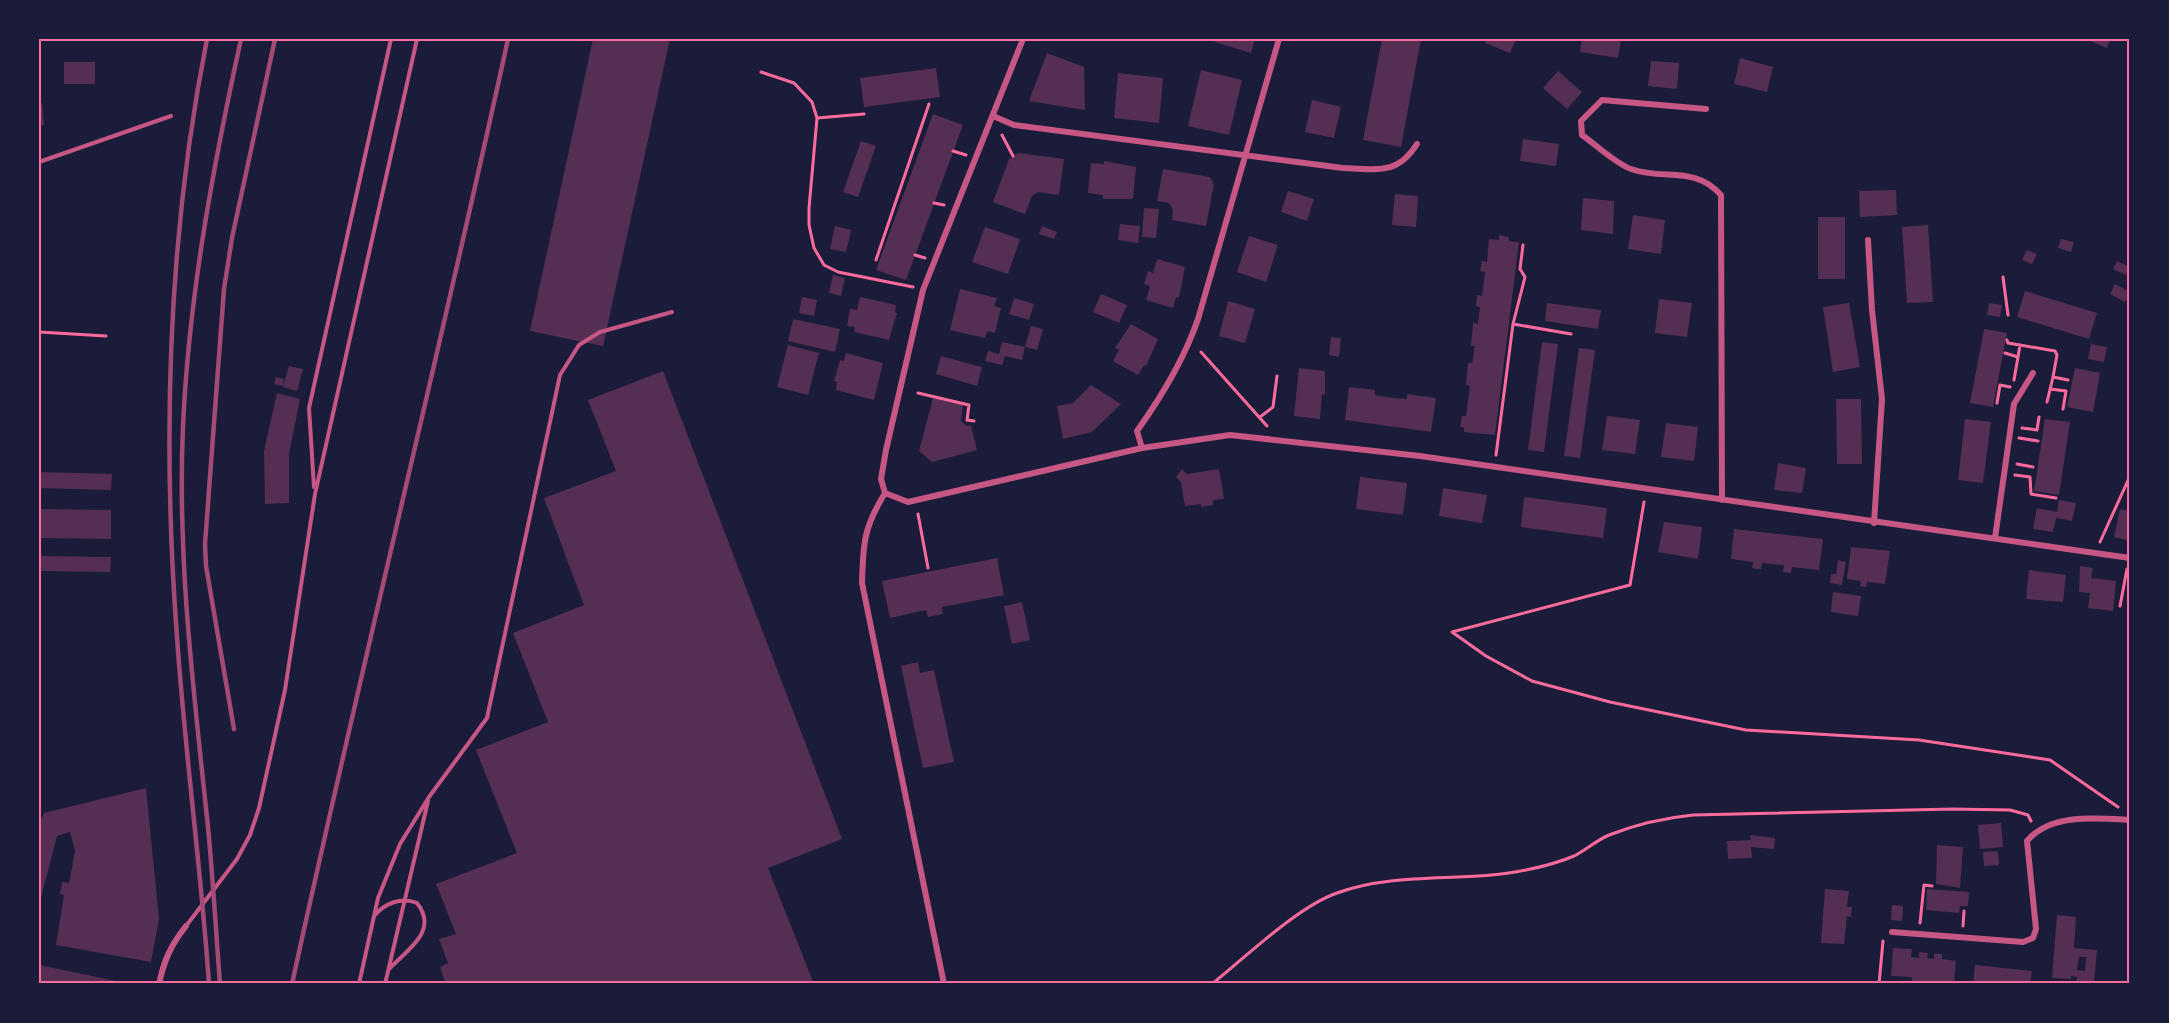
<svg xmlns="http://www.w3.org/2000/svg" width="2169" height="1023" viewBox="0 0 2169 1023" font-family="Jost,sans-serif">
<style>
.building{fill:#542f53;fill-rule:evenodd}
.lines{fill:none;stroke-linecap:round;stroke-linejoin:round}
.path{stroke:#ff6b9d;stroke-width:3}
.service{stroke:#c65784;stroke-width:4}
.minor{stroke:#c65784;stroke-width:6}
.rail{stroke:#a44b75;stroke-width:4.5}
.neatline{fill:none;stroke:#ff6b9d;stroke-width:2}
</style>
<rect width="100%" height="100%" fill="#1b1b3a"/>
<path class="building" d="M593,39H670L603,346L530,331Z
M1205,39H1255L1251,53Z
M1382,39H1421L1401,147L1363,140Z
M1487,39H1516L1510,53L1485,43Z
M1582,39H1621L1618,58L1580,52Z
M2085,39H2110L2107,48Z
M1047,53L1084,67L1085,110L1029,101Z
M1740,58L1773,67L1767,92L1734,84Z
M1651,61L1679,63L1677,89L1648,86Z
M64,62H95V84H64Z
M936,68L940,97L864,107L860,78Z
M1201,70L1242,80L1229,135L1188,126Z
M1558,71L1582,92L1567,109L1543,88Z
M1118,73L1163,78L1159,123L1114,118Z
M1312,100L1341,107L1334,138L1305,132Z
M39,103H42L44,125H39Z
M933,114L963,125L906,280L876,270Z
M1523,139L1559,144L1556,166L1520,161Z
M861,141L876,146L858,197L843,192Z
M1018,153L1064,159L1059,195L1038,192L1032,196L1025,214L993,202L1009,159Z
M1104,161L1136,167L1133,199H1103V195L1088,193L1091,163L1104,164Z
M1163,169L1210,177L1214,184L1206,226L1172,220L1173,210L1169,203L1157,201Z
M1896,190L1897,215L1860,217L1859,191Z
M1288,191L1314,199L1307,221L1281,212Z
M1395,194L1418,196L1416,227L1392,225Z
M1583,198L1614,201L1613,234L1581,230Z
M1144,208L1159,209L1156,238L1142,237Z
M1633,215L1665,220L1661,254L1628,249Z
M1818,217H1845V279H1818Z
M1120,224L1140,226L1138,243L1118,240Z
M1928,225L1933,302L1907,303L1902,227Z
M835,226L851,230L846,252L830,249Z
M1042,226L1057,232L1054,239L1039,234Z
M985,227L1020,239L1008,274L972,262Z
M1499,235L1509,237V241L1519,242L1495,435L1464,432V428L1460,427L1462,416H1466L1470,386L1466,385L1468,363H1472L1475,346H1471L1473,323L1478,324L1480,307L1476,306L1477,295L1482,296L1485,272L1480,271L1482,261L1487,262L1489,239L1499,240Z
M1249,236L1278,245L1266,282L1237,272Z
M2061,239L2074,242L2071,252L2058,248Z
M2027,250L2037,254L2032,264L2022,260Z
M1157,259L1185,267L1179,298L1176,297L1173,308L1146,300L1150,286L1144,284L1148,271L1153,273Z
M2117,261L2130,267L2126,275L2113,269Z
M833,275L845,278L841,296L829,293Z
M2115,284L2130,292L2125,302L2110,294Z
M960,289L997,298L994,306L1001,308L995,333L987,331L985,338L950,330Z
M2025,291L2097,313L2089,339L2017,317Z
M1101,294L1127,305L1119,323L1093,312Z
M802,297L817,300L814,316L799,313Z
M860,297L896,305L895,313H897L889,340L854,332L855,327L847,326L850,309L857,310Z
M1014,298L1034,304L1029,320L1009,314Z
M1659,299L1692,303L1687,337L1655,333Z
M1228,301L1255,309L1245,343L1219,336Z
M1547,303L1601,310L1598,329L1545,321Z
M1849,303L1860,367L1833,372L1823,307Z
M1989,303L2002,305L2000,317L1987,315Z
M793,319L840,329L835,352L788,341Z
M1131,324L1158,339L1146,366L1144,365L1138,375L1113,361L1119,350L1115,348Z
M1031,326L1043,329L1037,350L1025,347L1022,360L1005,356L1002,365L985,361L988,351L999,354L1002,342L1025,347Z
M1984,329L2007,333L1993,407L1970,403Z
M1331,337L1341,338L1339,357L1329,355Z
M1542,342L1558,344L1544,452L1528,450Z
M2091,344L2107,347L2104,362L2088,359Z
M788,345L819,353L808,395L777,387Z
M1579,348L1595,350L1580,458L1564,456Z
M846,353L883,363L874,400L836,390L837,382L834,381L840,360L844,361Z
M941,356L982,367L977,386L936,374Z
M289,366L303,369L297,391L283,387Z
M1299,368L1325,371V395L1322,394L1320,419L1294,416Z
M2075,368L2100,373L2093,412L2067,407Z
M663,371L842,839L768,868L814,984H446L440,967L448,963L439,939L456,934L436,884L517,853L476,750L548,722L513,633L584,605L544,498L616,471L588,400Z
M276,377L284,379L283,386L274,384Z
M1091,385L1121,404L1092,432L1063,439L1057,406L1073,403Z
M1349,387L1375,390V395L1392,398L1407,399V394L1436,398L1431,432L1345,420Z
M277,393L300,399L289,454V503L265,504L264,451Z
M933,398L963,405L961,421L967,426L971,425L977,450L932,462L919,451Z
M1836,399H1861L1862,464H1837Z
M1607,416L1640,420L1635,454L1602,450Z
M1965,419L1991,422L1983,483L1958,480Z
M2045,419L2070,422L2059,495L2034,491Z
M1666,423L1698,427L1694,461L1661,457Z
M1778,463L1806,468L1802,493L1774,490Z
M1182,469L1187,474L1219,469L1224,499L1213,500V505L1201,507V504L1185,506L1181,482L1176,477Z
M39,472L112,474L111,490L39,488Z
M1360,477L1407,483L1403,515L1356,509Z
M1443,488L1487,495L1482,523L1439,516Z
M1524,497L1607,508L1603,538L1521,527Z
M2059,500L2076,503L2072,521L2056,518L2053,532L2033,529L2037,508L2057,512Z
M39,509L111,510V539L39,538Z
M2120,509L2130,511V541L2114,537Z
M1664,522L1702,527L1698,559L1658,552Z
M1734,529L1823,539L1819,570L1792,567L1791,573L1783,572L1784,565L1762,563L1761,569H1756L1752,568L1753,562L1731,559Z
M1851,547L1890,551L1885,584L1867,582L1866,587L1860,586L1861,581L1847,579Z
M39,556L111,557L110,572L39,571Z
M997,558L1004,595L942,607L943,614L928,617L926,610L890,618L882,581Z
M1838,560L1846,562L1842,585L1830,583L1831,574H1836Z
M2080,566L2093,568L2091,578L2116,581L2113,611L2088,608L2090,593L2079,592Z
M2029,570L2066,575L2063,602L2026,599Z
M1833,592L1861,596L1858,616L1831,612Z
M1022,602L1030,640L1012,644L1004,606Z
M918,662L920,673L934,670L954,762L923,768L901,666Z
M146,788L159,919L151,962L56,945L64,895L60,894L62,882L69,883L75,851L70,832L57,836L39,905V825L44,813Z
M2001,823L2003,847L1980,849L1978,825Z
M1750,835L1775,838L1774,849L1751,847L1752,858L1728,859L1727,841L1751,840Z
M1937,845L1963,847L1960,888L1936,884Z
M1998,851L1999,865L1984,866L1983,852Z
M1825,889L1849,891L1847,907H1852L1851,917L1847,916L1844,944L1821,943Z
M1927,889L1969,892L1968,906H1960L1959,913L1926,910Z
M1892,905L1903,906L1902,921L1891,920Z
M2057,915L2076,917L2074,948L2097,950L2094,984H2076L2077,977L2071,976V979L2052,978ZM2079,957H2086L2085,971L2077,970Z
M1893,948L1912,949L1911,957L1919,958V952L1928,953L1927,958L1934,959V954H1942V959L1956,961L1954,984H1912V977L1891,976Z
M39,965L126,983V984H39Z
M1975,965L2032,971L2030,984L1973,983Z"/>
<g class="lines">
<path class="path" d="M761,72L794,83L812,102L817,118L809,208V225L814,248L824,265L838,272L913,287
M817,118L864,114
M1002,135L1013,156
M953,151L966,155
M934,203L944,205
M915,255L925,258
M876,260L929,104
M2003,277L2008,315
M1513,324L1571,334
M39,332L106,336
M2007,340L2008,343L2055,351L2057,355L2053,377
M1201,352L1267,426
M2005,353L2018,357L2020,345
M2014,380L2018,357
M2050,389L2066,391L2063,409
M918,393L969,405L967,420L974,421
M2047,402L2053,377L2068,380
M1997,403L2000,385L2010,387
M1260,417L1273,407L1277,376
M2022,428L2037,430L2039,417
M2019,438L2038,441
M1496,455L1513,324L1525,277L1520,269L1523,245
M2017,464L2033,467
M2015,475L2030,477L2031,494L2056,498
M1644,502L1630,585L1452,632L1486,656L1532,681L1610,702L1746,730L1919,740L2050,760L2118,807
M918,514L928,568
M2100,542L2130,476
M2120,606L2127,569
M1920,923L1924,885L1932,886
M1963,926L1964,911
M1212,984C1246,957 1297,907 1337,893C1398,871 1463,883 1526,870C1541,867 1560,862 1574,856C1586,850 1597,840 1609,835C1637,824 1663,818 1693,815L1953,809L2010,810L2028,815L2031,821
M1879,984L1883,941"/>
<path class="service" d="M39,162L171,116
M314,487L309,408L391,39
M375,915C385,903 401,897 417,903C439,931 408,949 389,969
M186,926L237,859L250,835L259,808L285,690L315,494L417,39
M359,984L378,898L400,844L429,797L487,718L560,375L579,345L600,332L672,312
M385,984L428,801"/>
<path class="minor" d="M1706,109L1602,100L1581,121L1582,135C1595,144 1616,164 1631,169C1665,181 1694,165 1721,195L1722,500
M993,116L1014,125L1343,168C1376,169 1397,176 1417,144
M1868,240L1872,310L1882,399L1874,523
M1142,448L1137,431C1162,396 1184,360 1198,319L1279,39
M885,493L908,502L1142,448L1230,435L1420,456L2130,558
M885,493C864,527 863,543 862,583L944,984
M885,493L881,479L886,450L923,290L1023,39
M1995,538L2014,404L2033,373
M1892,932L2023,942L2033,938L2036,929L2027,841C2050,813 2096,818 2130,820
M159,984C164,960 171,945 186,926"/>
<path class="rail" d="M207,39C168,235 162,438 177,637C185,753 201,868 209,984
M234,729L206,566L205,544L224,289L232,238L275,39
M220,984C216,932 213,879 208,827C194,694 177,560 183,426C189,295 213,167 241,39
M292,984C361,668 439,355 508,39"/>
</g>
<rect width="2169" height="1023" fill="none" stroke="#1b1b3a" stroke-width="81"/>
<rect x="40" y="40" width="2088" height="942" class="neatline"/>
</svg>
